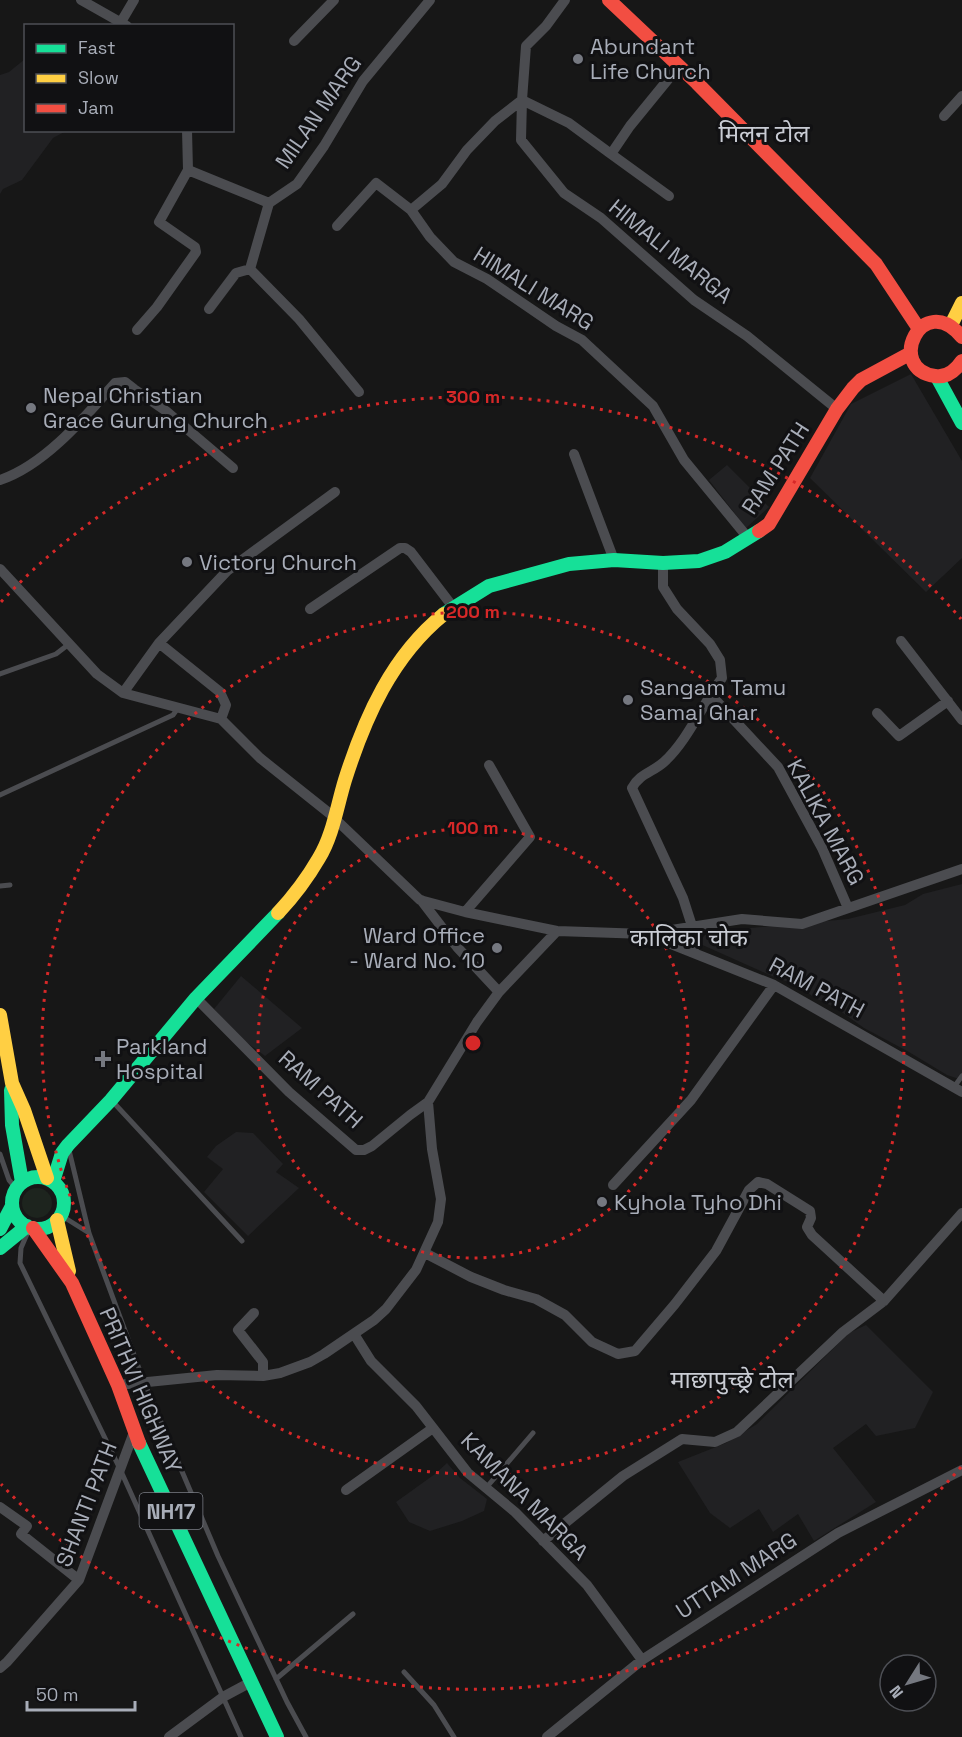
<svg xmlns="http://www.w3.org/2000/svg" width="962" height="1737" viewBox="0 0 962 1737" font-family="'Space Grotesk','Noto Sans Devanagari',sans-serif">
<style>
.built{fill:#212123}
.green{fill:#1d241e}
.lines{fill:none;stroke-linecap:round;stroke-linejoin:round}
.lane{stroke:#4b4c50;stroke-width:5}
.street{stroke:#4b4c50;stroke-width:10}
.fast{stroke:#16e098;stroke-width:14}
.slow{stroke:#ffcf43;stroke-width:14}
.jam{stroke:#f24e42;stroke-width:14}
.ring{fill:none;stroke:#d62828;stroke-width:3;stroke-dasharray:3 6}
.poi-dot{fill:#757880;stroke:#111113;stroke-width:2}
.labels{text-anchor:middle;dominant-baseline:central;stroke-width:6;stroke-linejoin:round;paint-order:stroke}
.shield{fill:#111113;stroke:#7b7e86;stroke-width:1.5}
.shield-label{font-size:21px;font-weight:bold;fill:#a8adb8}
.poi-label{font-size:22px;fill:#a8adb8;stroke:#111113;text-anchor:start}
.street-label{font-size:22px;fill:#a8adb8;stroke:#111113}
.neighbourhood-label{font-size:24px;fill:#c9ccd4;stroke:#111113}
.centre{fill:#d62828;stroke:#111113;stroke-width:3}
.ring-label{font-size:18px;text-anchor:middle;font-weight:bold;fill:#d62828;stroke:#111113;stroke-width:6;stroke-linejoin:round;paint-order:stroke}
</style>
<rect width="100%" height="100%" fill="#171717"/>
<path class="built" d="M25,59L26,130L66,131L53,138L22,180L3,189L0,194V75L9,72Z
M911,374L962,461V558L926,592L810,478L851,404Z
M727,465L769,507L746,528L709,480Z
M962,884V1080L947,1075L909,1052L864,1028L836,1008L813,997L802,987L772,976L698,943L708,932L848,919L905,905L923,894Z
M241,976L302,1028L265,1056L238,1036L214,1009Z
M236,1132L253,1133L283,1164L276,1172L299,1188L248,1236L204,1192L223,1169L207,1157L216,1146Z
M866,1325L933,1392L915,1428L876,1436L866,1424L833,1448L876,1502L814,1541L798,1514L773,1532L759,1509L730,1528L710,1513L678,1462L726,1443L757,1424L849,1333Z
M447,1463L460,1478L487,1499L484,1511L462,1521L430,1531L409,1522L396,1502L435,1474Z"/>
<path class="green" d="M22 1203a15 15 0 1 1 30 0a15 15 0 1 1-30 0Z"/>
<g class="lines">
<path class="lane" d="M0,674L56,654L69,644
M0,795L173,715L178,708
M0,886L10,885
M954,1087L962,1076
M114,1103L242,1241
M69,1150L89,1233L144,1382L218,1556L287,1702L306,1737
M0,1154L9,1180L15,1187
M62,1216L89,1233
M27,1234L21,1248L20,1263L120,1469L241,1737
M486,1488L533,1433
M404,1672L434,1705L454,1737
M276,1679L353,1614"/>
<path class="street" d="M81,0L127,26
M121,22L134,0
M294,41L334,0
M944,116L962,96
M611,154L569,123L522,100L521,140L564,193L601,218L694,300L747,336L837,409
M188,170L269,203L297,184L324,146L363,81L430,0
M669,196L611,154L630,126L679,66
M411,210L442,184L467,150L495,121L522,100L526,46L546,26L565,0
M337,226L376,183L411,210L430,237L454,262L487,279L556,326L582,340L653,406L684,460L749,539
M250,269L299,319L359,392
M250,269L269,203
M209,309L236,273L250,269
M137,330L157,307L196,252L195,247L159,222L188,170L187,130
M574,454L614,560
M0,480C45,465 85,417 115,383L125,382L134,389L166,411L233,468
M663,563V587L677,609L710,644L720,660L722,678C702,705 688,740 664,762C653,772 639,774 632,788L683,898L692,926L694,953
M0,569L97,674L123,693L221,719L260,758L329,813L420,900L465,912L557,931L646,934L742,919L802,924L962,869
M310,609L400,548H405L411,552L453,607
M901,641L962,720
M159,643L220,692L226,705L221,719
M123,693L159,643L227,571L335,492
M710,694L778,767L822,848L848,908
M877,713L899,736L948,701
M421,900L457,947L499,992
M465,912L530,837L489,765
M646,934L774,985L962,1092
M196,998L289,1092L356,1150H364L372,1146L410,1115L428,1102
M613,1185L691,1100L774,985
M425,1253L471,1277L504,1290L536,1299L565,1315L592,1342L618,1354L635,1351L675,1304L716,1251L749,1190L758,1182L767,1184L810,1211L811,1218L807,1227L812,1235L884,1301
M254,1313L238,1330L263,1362V1376
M354,1334L371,1361L416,1406L468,1473L515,1512L587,1585L642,1660
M118,1385L217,1375L263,1376L280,1373L310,1362L324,1354L374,1320L386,1309L416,1270L438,1222L441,1199L432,1149L428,1102L477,1022L499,992L557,931
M346,1490L433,1428
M0,1507L27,1526L21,1534L79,1580
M543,1541L623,1476L682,1439L715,1442L737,1432L843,1332L884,1301L962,1213
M0,1668L7,1662L79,1580L134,1432
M169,1737L223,1697L251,1682
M547,1737L642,1660L838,1533L962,1470"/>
<path class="fast" d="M937,377L962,423
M444,614L489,586L569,564L614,560L663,563L699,561L725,552L759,531
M11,1090L12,1125L22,1182
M12 1203a26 26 0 1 1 52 0a26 26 0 1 1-52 0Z
M53,1182L62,1153L68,1145L111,1100L196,998L278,913
M0,1229L12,1206
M0,1248L27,1226
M139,1443L277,1737"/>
<path class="slow" d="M951,325L962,303
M278,913C293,897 308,877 319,858C333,835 337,806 345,780C365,717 392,656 444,614
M0,1015L12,1083L24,1110L47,1178
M57,1220L69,1271"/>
<path class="jam" d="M609,0L697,83L876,264L919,329
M962,337C922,289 885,369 935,376C947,378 956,370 962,361
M759,531L769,524L837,409L853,388L861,380L911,353
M33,1228L72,1283L118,1385L139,1443"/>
</g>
<g class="ring">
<circle cx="473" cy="1043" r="215"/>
<circle cx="473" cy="1043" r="431"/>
<path d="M961 1467A646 646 0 0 1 1 1484M1 602A646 646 0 0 1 961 619"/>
</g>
<g class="poi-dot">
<circle cx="578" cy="59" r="6"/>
<circle cx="31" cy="408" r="6"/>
<circle cx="187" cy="562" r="6"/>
<circle cx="628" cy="700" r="6"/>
<circle cx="497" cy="948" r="6"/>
<path d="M100 1050h6v6h6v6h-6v6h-6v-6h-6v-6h6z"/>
<circle cx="602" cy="1202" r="6"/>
</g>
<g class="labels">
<rect class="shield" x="139.5" y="1493" width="63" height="36" rx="4.5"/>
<g class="shield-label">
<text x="171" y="1511">NH17</text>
</g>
<g class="poi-label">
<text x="590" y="46">Abundant<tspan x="590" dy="25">Life Church</tspan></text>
<text x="43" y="395">Nepal Christian<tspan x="43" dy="25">Grace Gurung Church</tspan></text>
<text x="199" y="562">Victory Church</text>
<text x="640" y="687">Sangam Tamu<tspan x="640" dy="25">Samaj Ghar</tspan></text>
<text x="485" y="935" text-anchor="end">Ward Office<tspan x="485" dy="25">- Ward No. 10</tspan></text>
<text x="116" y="1046">Parkland<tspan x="116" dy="25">Hospital</tspan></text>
<text x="614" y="1202">Kyhola Tyho Dhi</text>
</g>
<g class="street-label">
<text transform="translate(318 112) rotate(-55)">MILAN MARG</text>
<text transform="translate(671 251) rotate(39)">HIMALI MARGA</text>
<text transform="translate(534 288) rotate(32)">HIMALI MARG</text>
<text transform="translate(775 468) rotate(-57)">RAM PATH</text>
<text transform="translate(826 822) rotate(62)">KALIKA MARG</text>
<text transform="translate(817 987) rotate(28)">RAM PATH</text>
<text transform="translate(321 1089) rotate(42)">RAM PATH</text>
<text transform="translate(141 1390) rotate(67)">PRITHVI HIGHWAY</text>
<text transform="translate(525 1496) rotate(45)">KAMANA MARGA</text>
<text transform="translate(86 1504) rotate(-69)">SHANTI PATH</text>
<text transform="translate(736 1575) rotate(-33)">UTTAM MARG</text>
</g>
<g class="neighbourhood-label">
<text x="764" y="133">मिलन टोल</text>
<text x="689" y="937">कालिका चोक</text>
<text x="732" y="1379">माछापुच्छ्रे टोल</text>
</g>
</g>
<circle cx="473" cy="1043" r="9" class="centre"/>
<g class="ring-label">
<text x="473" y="403">300 m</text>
<text x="473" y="618">200 m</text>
<text x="473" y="834">100 m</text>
</g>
<rect x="24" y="24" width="210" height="108" fill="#111113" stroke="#4d4f55" stroke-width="1.5"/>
<rect x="36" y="44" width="30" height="9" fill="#16e098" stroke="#4d4f55" stroke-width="1.5"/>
<text x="78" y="54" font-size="18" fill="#a8adb8">Fast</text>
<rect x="36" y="74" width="30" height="9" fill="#ffcf43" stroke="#4d4f55" stroke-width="1.5"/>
<text x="78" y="84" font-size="18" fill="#a8adb8">Slow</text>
<rect x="36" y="104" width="30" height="9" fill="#f24e42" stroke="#4d4f55" stroke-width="1.5"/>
<text x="78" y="114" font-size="18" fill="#a8adb8">Jam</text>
<g transform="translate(908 1683) rotate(233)"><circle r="28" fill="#111113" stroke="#4d4f55" stroke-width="1.5"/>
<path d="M0-4.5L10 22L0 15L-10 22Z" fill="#757880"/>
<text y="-9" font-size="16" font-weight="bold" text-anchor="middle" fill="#a8adb8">N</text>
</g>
<path d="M27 1701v9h108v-9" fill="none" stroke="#a8adb8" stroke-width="3"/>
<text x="36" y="1701" font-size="18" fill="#a8adb8" stroke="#111113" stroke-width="4.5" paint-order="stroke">50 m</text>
</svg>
